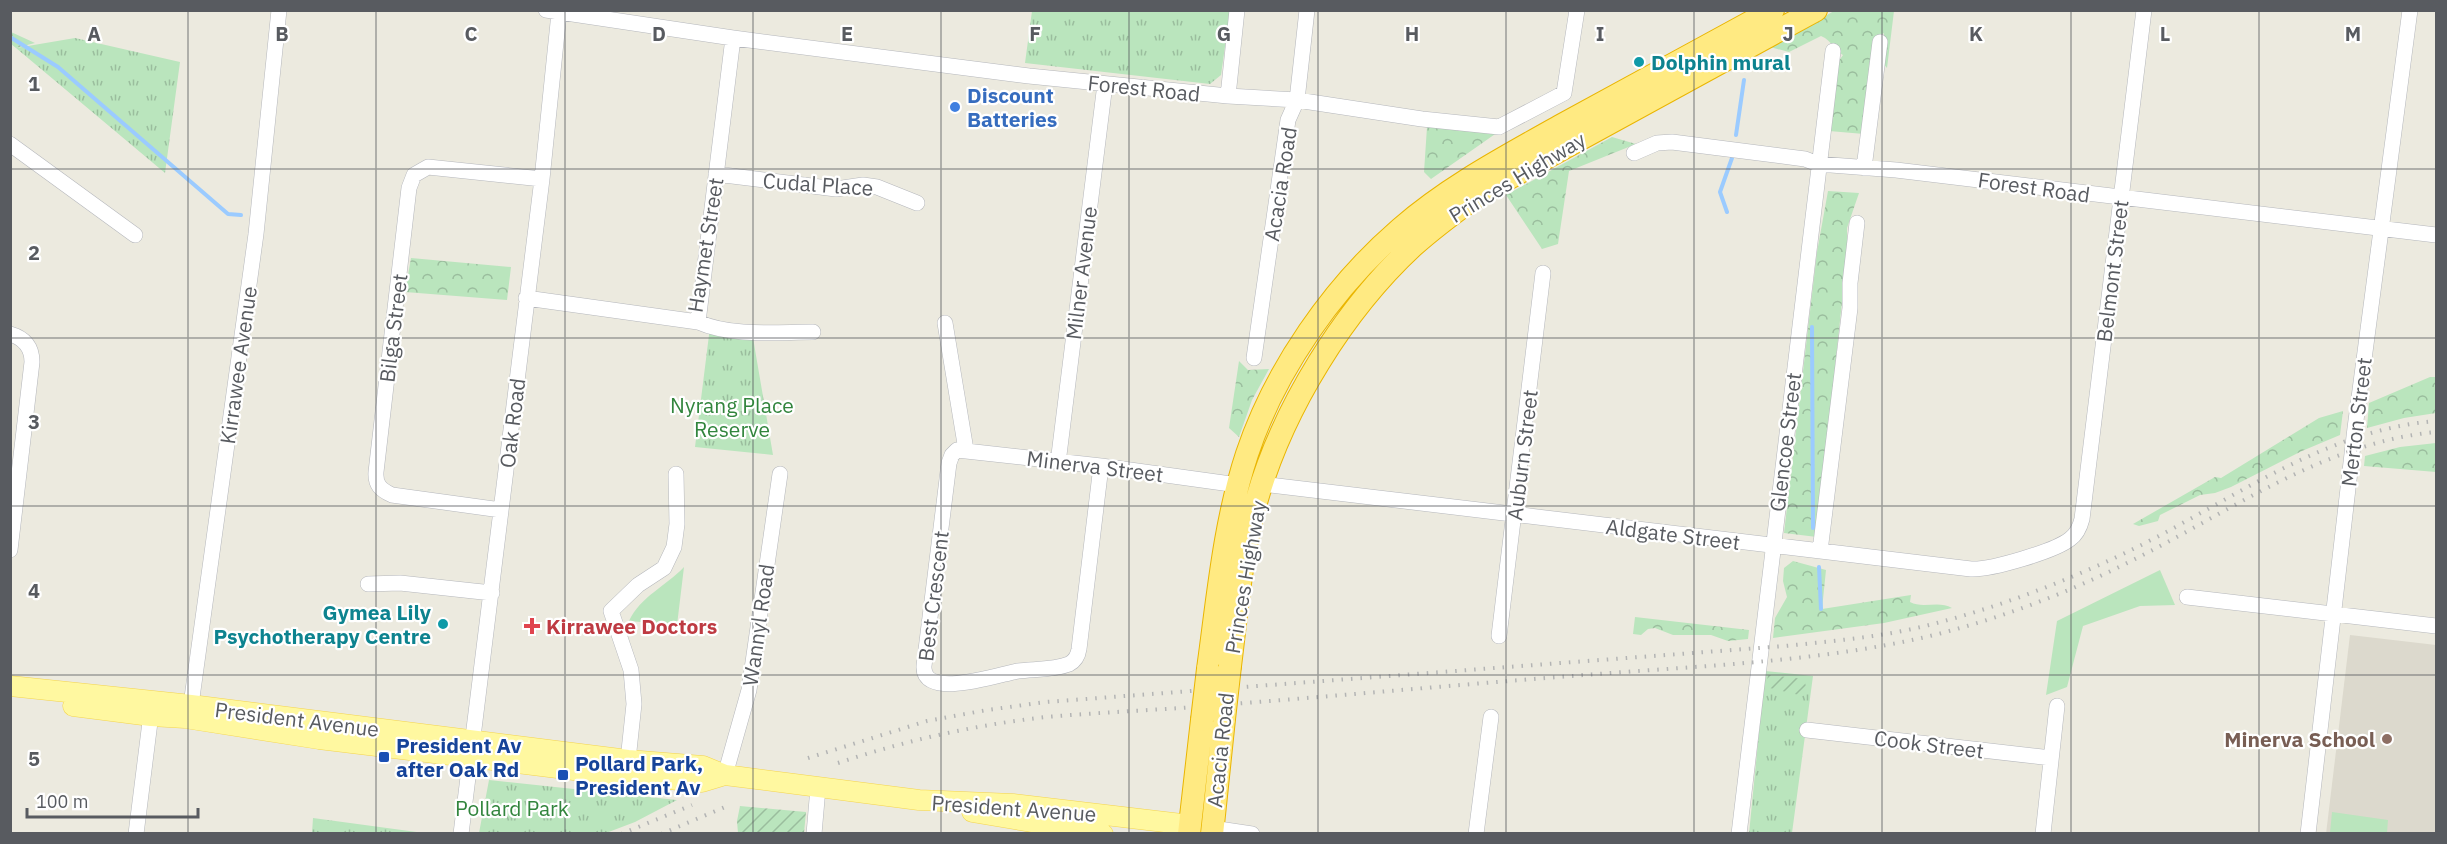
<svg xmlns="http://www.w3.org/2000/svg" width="2447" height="844" viewBox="0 0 2447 844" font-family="'IBM Plex Sans',sans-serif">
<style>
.education{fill:#dcd9cd}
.grass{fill:#bae5bd}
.forest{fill:url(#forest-crowns)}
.park{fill:url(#park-tufts)}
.garden{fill:url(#garden-furrows)}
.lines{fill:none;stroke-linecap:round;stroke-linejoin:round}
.stream{stroke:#9bcbff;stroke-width:4}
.minor-casing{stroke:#b5b7bc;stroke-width:16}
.major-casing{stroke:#f4d44f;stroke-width:21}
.highway-casing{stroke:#eab500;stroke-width:24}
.minor{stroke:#fff;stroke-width:15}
.major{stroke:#fff8a0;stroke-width:20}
.highway{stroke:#ffea82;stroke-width:22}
.rail{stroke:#b3b4b4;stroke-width:4;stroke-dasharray:1.5 8;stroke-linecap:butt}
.highway-bridge-casing{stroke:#eab500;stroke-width:24;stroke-linecap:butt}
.highway-bridge{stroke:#ffea82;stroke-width:22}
.grid{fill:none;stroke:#585b60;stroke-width:1.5;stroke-opacity:0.55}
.culture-dot{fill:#0f9aa8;stroke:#fff;stroke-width:2}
.shop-dot{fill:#3f7fe0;stroke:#fff;stroke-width:2}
.health-dot{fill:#e0444e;stroke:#fff;stroke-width:2}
.education-dot{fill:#8d6e63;stroke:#fff;stroke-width:2}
.transit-dot{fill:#1a4fb4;stroke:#fff;stroke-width:2}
.labels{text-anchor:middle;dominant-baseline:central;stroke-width:4.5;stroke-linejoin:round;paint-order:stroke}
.culture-label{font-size:21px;font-weight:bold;fill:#0d838f;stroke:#fff;text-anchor:start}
.street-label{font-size:21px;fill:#585b60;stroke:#fff}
.shop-label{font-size:21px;font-weight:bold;fill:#366cbe;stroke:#fff;text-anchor:start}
.park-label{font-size:21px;fill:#32853d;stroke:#fff}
.health-label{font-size:21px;font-weight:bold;fill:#be3a42;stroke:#fff;text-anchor:start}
.education-label{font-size:21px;font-weight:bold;fill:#785e54;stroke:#fff;text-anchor:end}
.transit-label{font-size:21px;font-weight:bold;fill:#164399;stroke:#fff;text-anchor:start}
.grid-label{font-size:20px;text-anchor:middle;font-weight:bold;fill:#585b60;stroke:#fff;stroke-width:4.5;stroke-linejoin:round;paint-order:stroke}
</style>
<defs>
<pattern id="forest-crowns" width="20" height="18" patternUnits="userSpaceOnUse" patternTransform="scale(1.5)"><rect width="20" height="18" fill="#bae5bd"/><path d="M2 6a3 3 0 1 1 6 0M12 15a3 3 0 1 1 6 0" fill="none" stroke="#9abd9d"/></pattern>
<pattern id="park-tufts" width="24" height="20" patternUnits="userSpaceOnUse" patternTransform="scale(1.5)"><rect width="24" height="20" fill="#bae5bd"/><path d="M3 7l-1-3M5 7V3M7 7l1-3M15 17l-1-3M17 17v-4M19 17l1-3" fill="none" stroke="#9abd9d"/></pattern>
<pattern id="garden-furrows" width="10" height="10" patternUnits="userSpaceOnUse" patternTransform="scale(1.5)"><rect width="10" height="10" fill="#bae5bd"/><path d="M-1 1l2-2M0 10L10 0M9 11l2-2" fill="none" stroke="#9abd9d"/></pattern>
</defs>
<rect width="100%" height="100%" fill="#eceadf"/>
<path class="education" d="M2350,635L2436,645V833L2326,834Z"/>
<path class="grass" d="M684,567L677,625L629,621C641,596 665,587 684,567Z
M2160,570L2175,605L2140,606L2083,626L2067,687L2046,695L2057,621Z
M2332,812L2388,820L2387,833H2330Z"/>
<path class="forest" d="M1834,11H1894L1887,68L1881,61L1884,33L1878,37L1864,134L1829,131L1834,68L1843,55C1833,50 1833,41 1821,36L1789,52L1770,47Z
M11,32L35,43L16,48L11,44Z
M1427,127L1498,132L1431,179L1424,172Z
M1612,137L1636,144L1569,171L1558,244L1542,249L1506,195Z
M1828,191L1859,193L1847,228V255L1817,537L1784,533L1817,252Z
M411,258L511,267L507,300L405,292Z
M1239,361L1248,370L1269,369L1252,400L1239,437L1229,428Z
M2430,377H2436V413L2404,418L2367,428L2369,403Z
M2343,411L2340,435L2302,451L2231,487L2215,493L2200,495L2160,515L2158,521L2139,526L2133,524L2215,477L2221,478L2319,418Z
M2436,443V472L2364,466L2365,456L2400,447Z
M1793,561L1826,570L1822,609L1911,595L1910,602C1923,609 1939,600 1952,608L1884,623L1773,638L1775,618L1787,597L1783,581L1784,568Z
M1635,617L1749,630L1748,639L1728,641L1711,635H1673L1655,628L1648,629L1641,635L1633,634Z"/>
<path class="park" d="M1032,11H1230L1221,75L1210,84L1025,63Z
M75,38L180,62L165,173L16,48Z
M710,327L752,332L773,455L695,447Z
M1765,671L1813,676L1792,833L1749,834Z
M489,780L677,800L635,822L606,833H479Z
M313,818L424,833H312Z"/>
<path class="garden" d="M1768,675L1804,679L1807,690L1799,695L1766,687Z
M740,806L806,812L804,833H738L737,821Z"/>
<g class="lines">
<path class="stream" d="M10,37L58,67L228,214L241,215
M1736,135L1744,80
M1727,212L1720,192L1732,158
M1812,327L1813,528
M1819,567L1821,609"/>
<g class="minor-casing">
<path id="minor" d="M546,10L733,38L1029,76L1228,96L1297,100L1422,119L1499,127L1564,93L1577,10
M1228,96L1237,10
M10,144L135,235
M1634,153L1657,143L1672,142L1805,159L1818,164L1896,170L2436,235
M1864,168L1880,42
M716,174L836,189L863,185L877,187L917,203
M526,298L698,322L733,38
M698,322C732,337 777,332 813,332
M945,323L966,450
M10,334C24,338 32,347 32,362L10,550
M1254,358L1288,120L1297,100L1307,10
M1058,463L1105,84
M1101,466L1079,649C1078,656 1075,661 1069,664C1054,670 1034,669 1018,671C1000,674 922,701 924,666L949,463L952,455L957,450L1101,466L1238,485
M1262,484L1971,569C1991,570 2055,551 2070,539C2077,534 2080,527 2082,519L2144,10
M501,510L392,495C381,490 375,485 376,472L409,188L414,175L428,167L542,179
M1820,551L1850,308V283L1857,223
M368,584L400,583L492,593
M2187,597L2436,626
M1499,636L1543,273
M187,715L191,705L256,234L279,10
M1807,730L2051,758
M628,760L634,704L631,670L611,611L638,585L664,568L674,547L677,524L676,474
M725,775L749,690L780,474
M1212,828L1252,834
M136,834L152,706
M461,834L542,179L559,13
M814,834L818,788
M1476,834L1491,717
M1739,834L1833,51
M2043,834L2057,706
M2308,834L2355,428L2410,10"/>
</g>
<g class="major-casing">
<path id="major" d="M10,686L191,705L628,760L703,766L725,775L919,800L1013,804L1190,825
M73,706L151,716L185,718L319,739L598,773L702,782L725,775
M972,812L1103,834"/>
</g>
<g class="highway-casing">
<path id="highway" d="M1230,666C1237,611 1241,553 1257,499C1283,408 1344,310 1413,246C1434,227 1456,211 1478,195L1816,10
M1208,669C1218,597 1224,524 1247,454C1275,370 1333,287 1400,229C1448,187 1505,157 1560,126C1631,87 1702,49 1773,10
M1189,834L1202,720
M1212,834L1224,719"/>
</g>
<use href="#minor" class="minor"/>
<use href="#major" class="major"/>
<use href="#highway" class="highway"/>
<path class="rail" d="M808,758L927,721L987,710L1046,702L1785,646C1833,641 1882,637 1929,625C1996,608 2062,583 2125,553C2226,505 2321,430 2436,421
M838,763C907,740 975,725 1046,717C1104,712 1162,710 1219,705C1337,696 1454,685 1572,676C1691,666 1814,663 1930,636C2003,618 2073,591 2139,557C2234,509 2327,442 2436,432
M621,834L692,805
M661,834L725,807"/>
<g class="highway-bridge-casing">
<path id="highway-bridge" d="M1224,719L1230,666
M1202,720L1208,669"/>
</g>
<use href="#highway-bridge" class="highway-bridge"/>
</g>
<path class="grid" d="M188,10V834M376,10V834M565,10V834M753,10V834M941,10V834M1129,10V834M1318,10V834M1506,10V834M1694,10V834M1882,10V834M2071,10V834M2259,10V834M10,169H2436M10,338H2436M10,506H2436M10,675H2436"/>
<g class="culture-dot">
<circle cx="1639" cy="62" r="6"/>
<circle cx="443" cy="624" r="6"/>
</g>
<circle class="shop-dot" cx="955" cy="107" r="6"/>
<path class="health-dot" d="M529 617h6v6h6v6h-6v6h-6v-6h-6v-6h6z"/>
<circle class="education-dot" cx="2387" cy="739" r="6"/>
<g class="transit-dot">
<rect x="378" y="751" width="12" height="12" rx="3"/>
<rect x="557" y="769" width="12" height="12" rx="3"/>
</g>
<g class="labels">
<g class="culture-label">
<text x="1651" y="62">Dolphin mural</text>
<text x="431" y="612" text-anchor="end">Gymea Lily<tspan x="431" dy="24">Psychotherapy Centre</tspan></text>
</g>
<g class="street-label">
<text transform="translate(1144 88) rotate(6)">Forest Road</text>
<text transform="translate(1517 177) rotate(-31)">Princes Highway</text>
<text transform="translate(818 184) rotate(4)">Cudal Place</text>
<text transform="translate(1280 184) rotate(-81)">Acacia Road</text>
<text transform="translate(2034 187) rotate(8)">Forest Road</text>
<text transform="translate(705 245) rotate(-81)">Haymet Street</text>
<text transform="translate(2112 271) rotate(-83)">Belmont Street</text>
<text transform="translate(1081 273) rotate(-83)">Milner Avenue</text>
<text transform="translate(393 328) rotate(-83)">Bilga Street</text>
<text transform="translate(238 365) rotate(-82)">Kirrawee Avenue</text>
<text transform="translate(2356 422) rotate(-83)">Merton Street</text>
<text transform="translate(512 423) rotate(-83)">Oak Road</text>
<text transform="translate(1785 442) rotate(-83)">Glencoe Street</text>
<text transform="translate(1522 455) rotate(-83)">Auburn Street</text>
<text transform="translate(1095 466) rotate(7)">Minerva Street</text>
<text transform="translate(1673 534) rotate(7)">Aldgate Street</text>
<text transform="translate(1245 577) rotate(-80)">Princes Highway</text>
<text transform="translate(933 596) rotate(-83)">Best Crescent</text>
<text transform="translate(758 625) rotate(-82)">Wannyl Road</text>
<text transform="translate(297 719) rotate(7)">President Avenue</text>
<text transform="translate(1929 744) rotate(7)">Cook Street</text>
<text transform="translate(1220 750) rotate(-84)">Acacia Road</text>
<text transform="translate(1014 808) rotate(4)">President Avenue</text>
</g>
<g class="shop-label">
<text x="967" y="95">Discount<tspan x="967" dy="24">Batteries</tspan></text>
</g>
<g class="park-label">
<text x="732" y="405">Nyrang Place<tspan x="732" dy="24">Reserve</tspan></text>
<text x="512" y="808">Pollard Park</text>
</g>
<g class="health-label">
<text x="546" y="626">Kirrawee Doctors</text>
</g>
<g class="education-label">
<text x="2375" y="739">Minerva School</text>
</g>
<g class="transit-label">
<text x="396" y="745">President Av<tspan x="396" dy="24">after Oak Rd</tspan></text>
<text x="575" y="763">Pollard Park,<tspan x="575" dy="24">President Av</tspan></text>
</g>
</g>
<g class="grid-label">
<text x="94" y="41">A</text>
<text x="282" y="41">B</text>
<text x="471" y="41">C</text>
<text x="659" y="41">D</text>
<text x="847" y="41">E</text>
<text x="1035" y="41">F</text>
<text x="1224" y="41">G</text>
<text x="1412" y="41">H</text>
<text x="1600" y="41">I</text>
<text x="1788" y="41">J</text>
<text x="1976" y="41">K</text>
<text x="2165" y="41">L</text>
<text x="2353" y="41">M</text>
<text x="34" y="91">1</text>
<text x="34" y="260">2</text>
<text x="34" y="429">3</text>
<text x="34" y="598">4</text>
<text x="34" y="766">5</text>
</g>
<rect width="2447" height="844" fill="none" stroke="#585b60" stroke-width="24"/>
<path d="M27 808v9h171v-9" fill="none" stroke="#585b60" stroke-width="3"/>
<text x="36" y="808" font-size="18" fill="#585b60" stroke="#ffffff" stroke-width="4.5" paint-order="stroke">100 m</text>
</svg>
